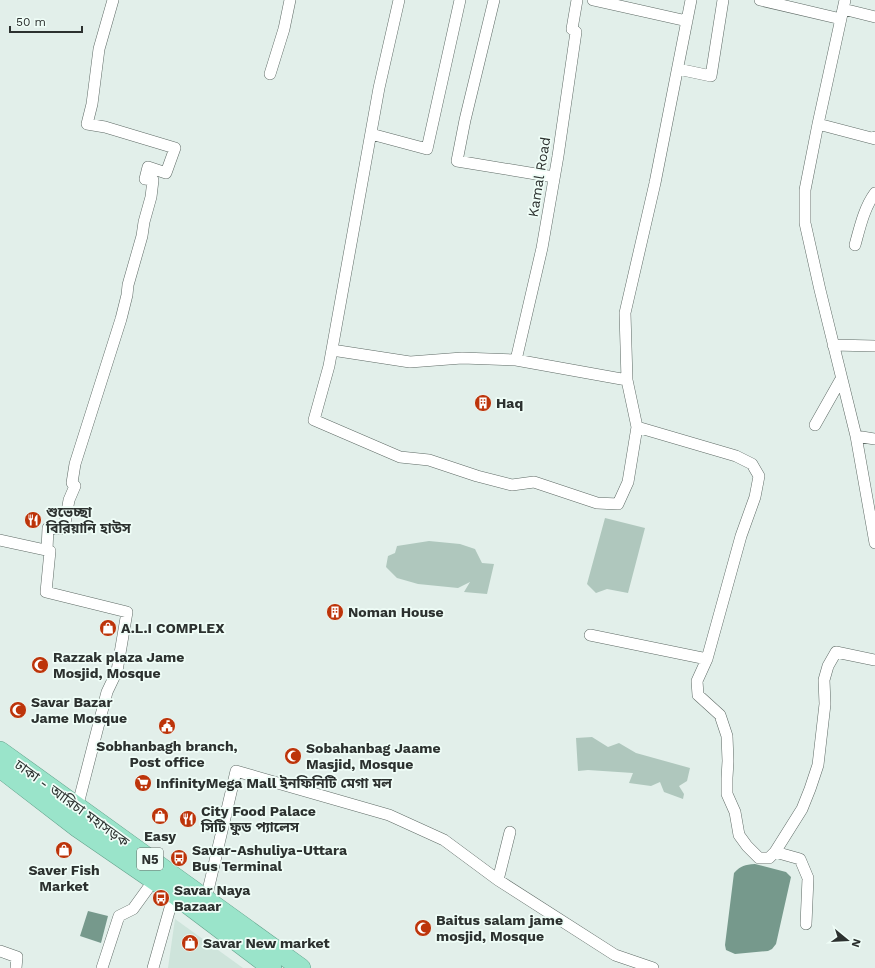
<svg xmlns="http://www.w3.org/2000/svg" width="875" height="968" viewBox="0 0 875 968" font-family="'Work Sans','Noto Sans Bengali',sans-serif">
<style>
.built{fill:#cee4db}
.green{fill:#afc7bd}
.water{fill:#76998c}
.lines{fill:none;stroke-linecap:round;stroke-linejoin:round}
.minor-casing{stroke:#5e6a65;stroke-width:12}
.trunk-casing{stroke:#63a18b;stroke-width:20}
.minor{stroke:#fff;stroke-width:11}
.trunk{stroke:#9ae4ca;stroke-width:19}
.labels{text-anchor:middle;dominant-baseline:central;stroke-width:3.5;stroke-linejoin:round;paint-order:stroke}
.shield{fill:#effdf7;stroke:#666e6b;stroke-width:1}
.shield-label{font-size:13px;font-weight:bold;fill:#2c312f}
.street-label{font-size:14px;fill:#2c312f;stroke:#effdf7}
.poi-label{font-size:14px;font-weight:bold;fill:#2c312f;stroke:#effdf7;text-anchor:start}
</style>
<rect width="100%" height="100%" fill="#e2efea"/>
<path class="built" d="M175,919L243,968H168Z"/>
<path class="green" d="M605,518L645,528L628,593L607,589L596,593L587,584Z
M429,541L460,544L475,549L482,563L494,564L487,594L464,592L470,582L458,588L418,584L397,578L386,567L388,556L395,553L397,546Z
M592,737L608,747L619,743L636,753L690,768L687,781L679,786L684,794L683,799L664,792L660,782L651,786L629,783L633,773L588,770L578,771L576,738Z"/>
<path class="water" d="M755,864L786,872L791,877L776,944L772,949L768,951L735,954L726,950L725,945L734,873C742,865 744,865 755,864Z
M88,911L108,916L101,943L80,936Z"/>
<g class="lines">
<g class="minor-casing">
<path id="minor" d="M399,0L379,88L329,366L314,420L400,457L429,460L477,476L512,485L534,482L597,503L618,504L628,482L637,427
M494,0L465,120L457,161L554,177
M593,0L687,21
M760,0L841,19
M845,0L818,124L805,190V223L820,290L856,436L875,543
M843,9L875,17
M678,69L711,76L723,0
M270,74L284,29L290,0
M818,124L875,139V137
M371,134L427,149L460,0
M855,245C860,227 864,208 875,193
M833,345L875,346
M332,350L410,362L462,358L516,360L627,380L637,427L736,456L752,464L759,476L755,497L741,536L707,659L697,681L698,695L720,715L727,736L728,761L727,778V794L735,812L739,835L747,846L759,858H769L775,852L802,809L810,789L818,765L825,704L824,680L828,666L836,652L875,660
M516,360L542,248L558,156L576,32L572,29L577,0
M627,380L625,313L655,183L691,0
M815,425L841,379
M856,436L875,439
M0,540L50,551L46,592L127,612L117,671L107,692L77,808
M47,550L48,528L64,529L69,500L75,486L72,483L75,464L121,319L127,295L128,285L142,236L144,222L151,197L153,180L145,179L148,167L166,173L175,148L105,127L87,124L92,104L99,49L113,0
M590,635L707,659
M775,852L800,859L808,878L806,924
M498,880L510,832
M206,899L236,771L389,815L444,840L498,880L615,955L653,968
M0,951L17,957L16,968
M102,968L119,916L133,909L154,880
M153,968L174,894"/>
</g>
<g class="trunk-casing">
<path id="trunk" d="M0,751C100,824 201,895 301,968
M0,768L78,828L174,894L272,968"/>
</g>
<use href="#minor" class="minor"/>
<use href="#trunk" class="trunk"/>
</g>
<defs>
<g id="building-disc" transform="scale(0.9)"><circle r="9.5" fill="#bd340a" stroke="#effdf7"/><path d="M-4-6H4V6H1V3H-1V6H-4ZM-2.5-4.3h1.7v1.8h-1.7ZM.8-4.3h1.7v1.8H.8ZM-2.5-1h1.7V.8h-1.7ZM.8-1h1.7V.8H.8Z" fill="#fff"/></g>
<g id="restaurant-disc" transform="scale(0.9)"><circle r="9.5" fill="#bd340a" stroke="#effdf7"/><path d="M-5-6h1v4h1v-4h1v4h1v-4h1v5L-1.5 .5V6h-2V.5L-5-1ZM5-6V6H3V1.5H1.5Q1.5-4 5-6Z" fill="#fff"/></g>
<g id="shop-disc" transform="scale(0.9)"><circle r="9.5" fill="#bd340a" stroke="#effdf7"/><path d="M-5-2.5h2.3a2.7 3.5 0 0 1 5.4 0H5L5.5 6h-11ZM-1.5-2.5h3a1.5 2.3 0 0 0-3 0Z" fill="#fff"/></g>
<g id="mosque-disc" transform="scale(0.9)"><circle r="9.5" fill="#bd340a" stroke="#effdf7"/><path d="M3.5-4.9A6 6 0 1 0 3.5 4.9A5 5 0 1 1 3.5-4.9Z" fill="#fff"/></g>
<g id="civic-disc" transform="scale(0.9)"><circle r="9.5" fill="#bd340a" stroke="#effdf7"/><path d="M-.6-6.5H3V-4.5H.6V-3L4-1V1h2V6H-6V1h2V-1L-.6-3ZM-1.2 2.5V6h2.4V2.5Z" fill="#fff"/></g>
<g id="supermarket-disc" transform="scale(0.9)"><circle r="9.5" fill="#bd340a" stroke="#effdf7"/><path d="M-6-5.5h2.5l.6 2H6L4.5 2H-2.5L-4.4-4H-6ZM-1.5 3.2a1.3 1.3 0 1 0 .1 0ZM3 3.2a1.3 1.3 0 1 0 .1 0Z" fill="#fff"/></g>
<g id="bus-disc" transform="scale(0.9)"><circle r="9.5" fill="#bd340a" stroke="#effdf7"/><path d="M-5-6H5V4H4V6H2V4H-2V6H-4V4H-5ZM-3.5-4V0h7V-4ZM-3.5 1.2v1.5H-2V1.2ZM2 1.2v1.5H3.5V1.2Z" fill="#fff"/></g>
</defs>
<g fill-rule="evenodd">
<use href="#building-disc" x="483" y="403"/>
<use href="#restaurant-disc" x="33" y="520"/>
<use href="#building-disc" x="335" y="612"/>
<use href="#shop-disc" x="108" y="628"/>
<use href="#mosque-disc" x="40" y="665"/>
<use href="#mosque-disc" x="18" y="710"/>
<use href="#civic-disc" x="167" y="726"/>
<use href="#mosque-disc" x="293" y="756"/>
<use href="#supermarket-disc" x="143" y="783"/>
<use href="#shop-disc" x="160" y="816"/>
<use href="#restaurant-disc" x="188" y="819"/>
<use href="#shop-disc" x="64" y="850"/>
<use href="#bus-disc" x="179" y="858"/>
<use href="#bus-disc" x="161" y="898"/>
<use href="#mosque-disc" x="423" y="928"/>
<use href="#shop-disc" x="190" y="943"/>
</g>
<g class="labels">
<rect class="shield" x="137" y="848" width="26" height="22" rx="3"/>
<g class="shield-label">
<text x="150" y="859">N5</text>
</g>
<g class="street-label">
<text transform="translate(539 177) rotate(-81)">Kamal Road</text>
<text transform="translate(72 803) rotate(36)">ঢাকা - আরিচা মহাসড়ক</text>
</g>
<g class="poi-label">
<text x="496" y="403">Haq</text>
<text x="46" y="512">শুভেচ্ছা<tspan x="46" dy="16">বিরিয়ানি হাউস</tspan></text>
<text x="348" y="612">Noman House</text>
<text x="121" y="628">A.L.I COMPLEX</text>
<text x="53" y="657">Razzak plaza Jame<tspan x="53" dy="16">Mosjid, Mosque</tspan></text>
<text x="31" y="702">Savar Bazar<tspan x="31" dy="16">Jame Mosque</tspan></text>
<text x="167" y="746" text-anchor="middle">Sobhanbagh branch,<tspan x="167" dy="16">Post office</tspan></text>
<text x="306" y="748">Sobahanbag Jaame<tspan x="306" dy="16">Masjid, Mosque</tspan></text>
<text x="156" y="783">InfinityMega Mall ইনফিনিটি মেগা মল</text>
<text x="201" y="811">City Food Palace<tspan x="201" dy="16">সিটি ফুড প্যালেস</tspan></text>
<text x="160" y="836" text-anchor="middle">Easy</text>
<text x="192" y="850">Savar-Ashuliya-Uttara<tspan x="192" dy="16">Bus Terminal</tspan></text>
<text x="64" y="870" text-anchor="middle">Saver Fish<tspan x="64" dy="16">Market</tspan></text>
<text x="174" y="890">Savar Naya<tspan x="174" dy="16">Bazaar</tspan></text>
<text x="436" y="920">Baitus salam jame<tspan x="436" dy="16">mosjid, Mosque</tspan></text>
<text x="203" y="943">Savar New market</text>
</g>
</g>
<g transform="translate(847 940) rotate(108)" stroke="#effdf7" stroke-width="3" paint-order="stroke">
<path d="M0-3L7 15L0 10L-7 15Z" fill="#2c312f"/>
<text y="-6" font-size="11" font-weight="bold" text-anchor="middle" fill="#2c312f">N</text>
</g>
<path d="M10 26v6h72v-6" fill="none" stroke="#2c312f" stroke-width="2"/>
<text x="16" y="26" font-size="12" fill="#2c312f" stroke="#effdf7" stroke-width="3" paint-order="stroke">50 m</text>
</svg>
